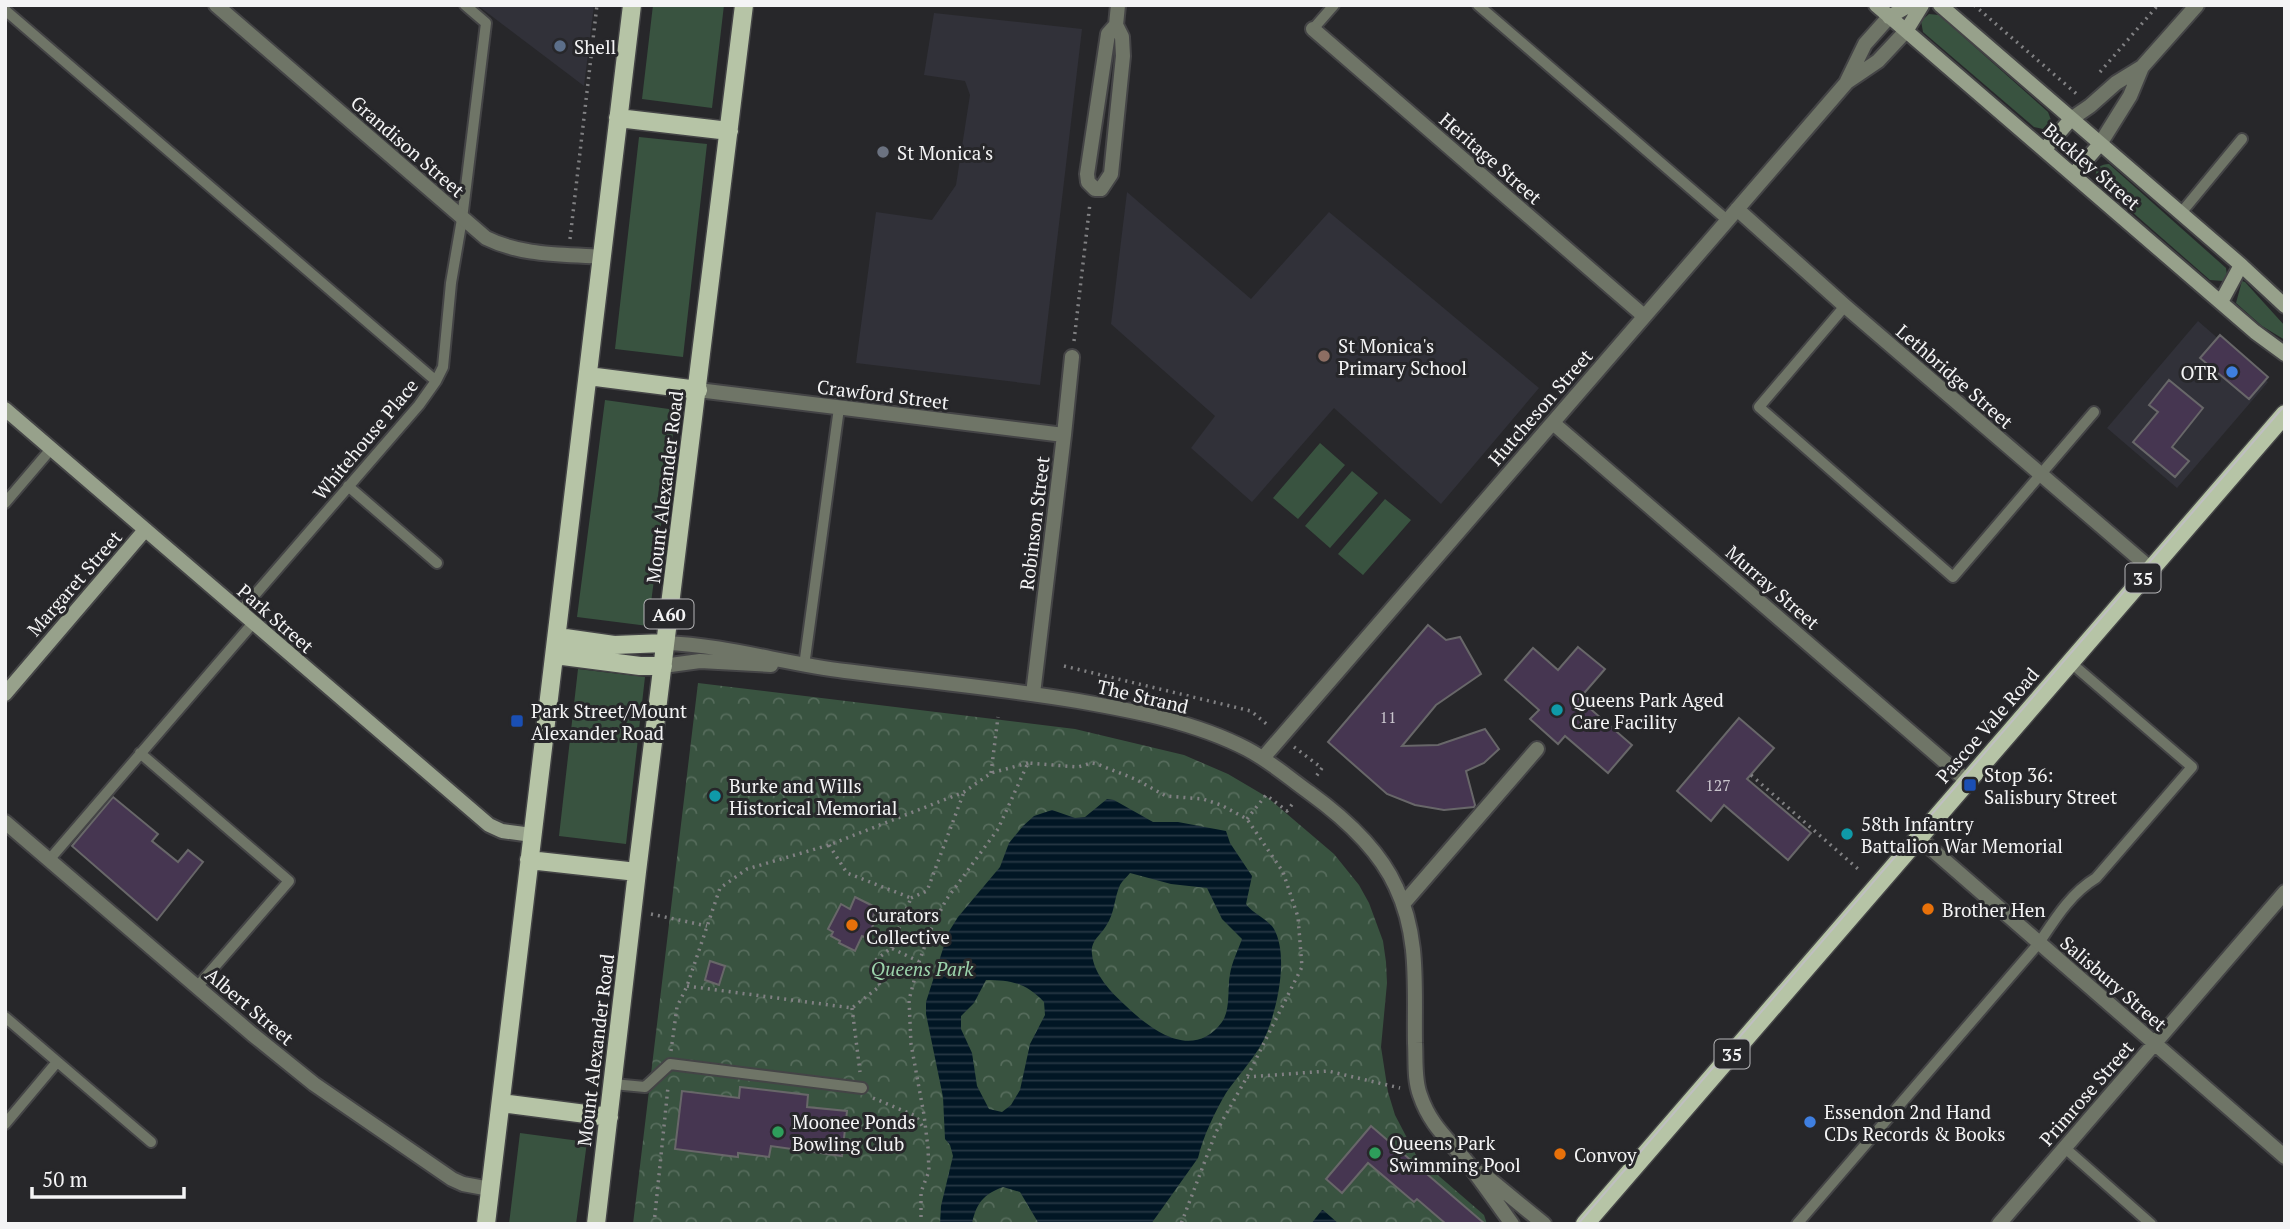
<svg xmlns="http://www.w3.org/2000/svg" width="2290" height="1229" viewBox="0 0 2290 1229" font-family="'PT Serif',serif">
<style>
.built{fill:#313139}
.grass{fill:#395340}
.park{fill:url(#park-crowns)}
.water{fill:url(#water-rules);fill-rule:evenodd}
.building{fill:#463651;stroke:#686769;stroke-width:2}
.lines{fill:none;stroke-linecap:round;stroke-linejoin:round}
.lane-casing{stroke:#444446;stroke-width:14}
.street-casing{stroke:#444446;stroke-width:18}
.secondary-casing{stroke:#444446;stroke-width:18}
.primary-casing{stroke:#444446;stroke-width:21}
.path{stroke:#818183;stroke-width:3.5;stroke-dasharray:2 5;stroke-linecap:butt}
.lane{stroke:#6f7567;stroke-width:10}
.street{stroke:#6f7567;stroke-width:14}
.secondary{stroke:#97a18b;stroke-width:14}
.primary{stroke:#b6c4a6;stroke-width:18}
.tram{stroke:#bfbfc1;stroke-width:2}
.service-dot{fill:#5c6f8a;stroke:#27272a;stroke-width:2.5}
.worship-dot{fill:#6b7280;stroke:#27272a;stroke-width:2.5}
.education-dot{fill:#8d6e63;stroke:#27272a;stroke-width:2.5}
.shop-dot{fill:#3f7fe0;stroke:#27272a;stroke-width:2.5}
.culture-dot{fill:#0f9aa8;stroke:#27272a;stroke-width:2.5}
.transit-dot{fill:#1a4fb4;stroke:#27272a;stroke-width:2.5}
.food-dot{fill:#e8710a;stroke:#27272a;stroke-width:2.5}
.leisure-dot{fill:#2e9e5b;stroke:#27272a;stroke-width:2.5}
.labels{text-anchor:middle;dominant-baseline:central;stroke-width:6;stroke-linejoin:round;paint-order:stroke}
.number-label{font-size:16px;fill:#c8c4cc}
.shield{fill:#27272a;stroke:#b6b6b8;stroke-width:2}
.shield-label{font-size:18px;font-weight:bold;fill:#f4f4f5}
.poi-label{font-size:19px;fill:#f4f4f5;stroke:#27272a;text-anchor:start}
.street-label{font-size:19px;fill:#f4f4f5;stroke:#27272a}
.park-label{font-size:19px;font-style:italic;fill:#9bd3ab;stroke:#27272a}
</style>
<defs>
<pattern id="park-crowns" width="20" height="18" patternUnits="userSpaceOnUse" patternTransform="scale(1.75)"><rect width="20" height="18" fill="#395340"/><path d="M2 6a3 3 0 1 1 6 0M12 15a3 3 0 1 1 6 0" fill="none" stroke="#566c5c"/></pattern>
<pattern id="water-rules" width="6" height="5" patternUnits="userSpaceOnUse" patternTransform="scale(1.75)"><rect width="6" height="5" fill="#011624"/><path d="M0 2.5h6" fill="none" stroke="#273844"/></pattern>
</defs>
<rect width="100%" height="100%" fill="#27272a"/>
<path class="built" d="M477,5H594L584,86Z
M934,13L1082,29L1040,385L856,363L876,212L932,220L956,185L970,95L965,81L924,75Z
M1127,192L1251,299L1329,212L1539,388L1441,504L1334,408L1252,502L1191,448L1215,416L1111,324Z
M2198,321L2268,382L2177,488L2107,428Z"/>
<path class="grass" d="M653,5H724L712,108L642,99Z
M1929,14L1939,15L2048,112L2051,120L2043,129L2034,127L1923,32L1921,21Z
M639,137L707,144L683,357L615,349Z
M2109,164L2226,268L2227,276L2223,281L2210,280L2099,183C2092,173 2097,164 2109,164Z
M2242,281L2245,282L2285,326V340L2262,326L2236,303Z
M605,400L676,410L648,626L577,617Z
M1320,443L1345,465L1298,519L1273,498Z
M1352,471L1378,493L1330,548L1305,526Z
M1385,499L1411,520L1363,575L1338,554Z
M578,669L645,677L626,844L559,836Z
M520,1133L587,1142L576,1224H509Z"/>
<path class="park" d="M698,683L1075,729L1184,755L1228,774L1267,797L1334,854L1359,885L1369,903L1383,941L1386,962L1387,983L1381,1047L1388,1092L1395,1115L1417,1157L1484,1215L1487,1224H633Z"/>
<path class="water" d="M1107,799L1114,800L1153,822H1178L1226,831L1230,843L1252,876L1246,904C1254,915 1267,918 1274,929C1290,957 1276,1018 1261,1045C1251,1062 1237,1077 1226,1093C1215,1112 1203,1136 1198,1158L1151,1224H1039L1020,1192L1003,1187C984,1194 976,1203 972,1224H940L941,1206L953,1156L950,1145L945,1139L943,1097L926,1014V1002L948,933L958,917L1000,867L1009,843L1023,826L1034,816L1052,810L1075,818L1085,817ZM1130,873L1171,884L1207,888L1222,919L1242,939C1238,950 1232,962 1230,974C1227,989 1231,1009 1222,1022C1193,1061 1152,1031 1126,1006C1111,992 1094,975 1092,954C1090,941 1100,936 1106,926C1115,913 1114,898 1120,885C1122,881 1127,877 1130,873ZM986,980C1011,980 1026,983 1044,1002L1045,1015L1030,1044L1020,1090L1011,1105L1002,1112L989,1109L977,1086L972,1053L961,1029V1016L974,1003Z
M1322,1210H1323L1339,1224H1311Z"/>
<path class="building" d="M2220,335L2268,377L2249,399L2200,358Z
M2169,380L2203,408L2172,447L2189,461L2175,477L2133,442L2158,412L2149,405Z
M1428,625L1446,640L1460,637L1481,674L1436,705L1402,746L1438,745L1485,729L1499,749L1484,763L1466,771L1475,805L1474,807L1444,810L1415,805L1387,794L1328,742Z
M1578,647L1605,669L1579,699L1632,745L1608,773L1565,736L1558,744L1530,719L1539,710L1505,680L1533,648L1558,670Z
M1739,718L1774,748L1747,779L1811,833L1788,860L1724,805L1711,821L1677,791Z
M113,797L158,834L152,841L178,862L188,850L203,862L157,920L72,846Z
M855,897L877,908L872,919L875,921L867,938L862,936L855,951L839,943L840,941L831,936L833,932L828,929L841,904L850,909Z
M710,961L725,966L719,985L705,980Z
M740,1087L808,1095L807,1107L847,1111L842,1156L771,1146L769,1157L738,1153V1157L675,1149L682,1091L739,1098Z
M1371,1126L1485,1224H1446L1417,1199L1414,1202L1368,1163L1342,1193L1326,1179Z"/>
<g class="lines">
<g class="lane-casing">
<path id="lane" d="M1478,5L1727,220
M5,10L436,381
M1313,29L1334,5
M2181,213L2242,139
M1845,306L1759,407L1953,577L2094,412
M348,486L437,563
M5,503L51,449
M240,612L419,405L436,381L443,367L451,283L462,219L486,23L465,5
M804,666L839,408
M140,753L289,881L197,987
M49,860L253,623
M5,1017L151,1142
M613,1084L645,1087L670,1064L862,1088
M5,1124L57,1062
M2065,1148L2151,1224
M1797,1224L2039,943C2055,919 2071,893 2096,878L2192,767L2070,662"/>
</g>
<g class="street-casing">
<path id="street" d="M216,5L486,238C522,256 563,254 602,257
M1116,25L1108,34L1087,174L1088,182L1095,189H1101L1111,174L1123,56L1122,37L1116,25L1118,5
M1313,29L1644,316
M1847,81L1865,44L1889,17
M2071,119L2090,106L2116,83L2142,67L2197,5
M2100,144L2130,96L2142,67
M1737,209L1845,306L2151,569
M698,390L1064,435
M1553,423L1967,781
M665,643C726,645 785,664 845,671C923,681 1001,688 1078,701C1135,711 1195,722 1247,749C1270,761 1289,778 1310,793C1343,817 1379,849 1396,887C1420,937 1414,989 1415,1043C1416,1060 1414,1079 1420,1095C1430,1125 1448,1139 1467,1162C1482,1182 1497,1203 1512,1224
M663,666L700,661L771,665
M1033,694L1064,435L1072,357
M1263,758L1847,82L1878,61L1906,31
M5,822L252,1034L314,1084L452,1179L463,1184L490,1189
M1919,838L2285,1157
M1403,904L1537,749
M1482,1173L1544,1224
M1999,1224L2285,892"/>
</g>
<g class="secondary-casing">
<path id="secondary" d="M1876,5L2255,332L2285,354
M1940,5L2241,265L2285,306
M1889,17L1910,5
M1906,31L1922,5
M2044,150L2071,119
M2073,175L2100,144
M2221,302L2241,265
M5,409L489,825L502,831L532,835
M5,694L145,530"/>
</g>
<g class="primary-casing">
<path id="primary" d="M618,118L729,131
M588,376L698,390
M558,637L614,645L665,643
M555,655L640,666H663
M529,860L637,872
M501,1103L609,1117
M486,1224L632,5
M596,1224L637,872L744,5
M1585,1224L2285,414"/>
</g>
<path class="path" d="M1974,5L2079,96
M2100,72L2158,5
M570,239L597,5
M1074,341L1090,203
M1064,666L1251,711L1269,726
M1294,747L1322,768L1315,778
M991,773L998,717
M1751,775L1858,869
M1247,819L1266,795L1287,811L1294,802
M829,845L847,873L911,898L891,948
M911,898L927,891L964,792
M651,914L707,926
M687,986L852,1008L880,986L872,963L891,948L918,961
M852,1008L860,1072
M671,1051L677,1007L687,986L720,888L747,869L829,845L964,792L991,773L1028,763
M1247,1077L1328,1071L1400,1088
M873,1098L916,1116L924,1129
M654,1224L668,1087
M921,1224V1192L929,1171L928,1148L924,1115L911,1044L909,1000L919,962L931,929L946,900L998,829L1028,763L1078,767L1091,763L1097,764L1135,779L1166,796L1203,799L1221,805L1247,819L1283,872L1298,917L1302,967L1247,1077L1216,1132L1181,1224"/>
<use href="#lane" class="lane"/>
<use href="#street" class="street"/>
<use href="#secondary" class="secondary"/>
<use href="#primary" class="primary"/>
<path class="tram" d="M1578,1224L2285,405"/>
</g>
<circle class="service-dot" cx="560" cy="46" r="7"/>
<circle class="worship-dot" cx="883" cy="152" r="7"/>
<circle class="education-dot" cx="1324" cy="356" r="7"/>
<g class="shop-dot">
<circle cx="2232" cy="372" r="7"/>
<circle cx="1810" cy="1122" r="7"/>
</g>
<g class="culture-dot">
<circle cx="1557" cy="710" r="7"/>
<circle cx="715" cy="796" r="7"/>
<circle cx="1847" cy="834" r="7"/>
</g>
<g class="transit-dot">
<rect x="510" y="714" width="14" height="14" rx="3.5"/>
<rect x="1963" y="778" width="14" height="14" rx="3.5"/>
</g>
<g class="food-dot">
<circle cx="1928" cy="909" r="7"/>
<circle cx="852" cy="925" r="7"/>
<circle cx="1560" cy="1154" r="7"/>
</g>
<g class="leisure-dot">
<circle cx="778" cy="1132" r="7"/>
<circle cx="1375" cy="1153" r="7"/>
</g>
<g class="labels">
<g class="number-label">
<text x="1388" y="717">11</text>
<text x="1718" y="785">127</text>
</g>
<g class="shield">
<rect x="2125.5" y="563.5" width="35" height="29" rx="5"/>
<rect x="644.5" y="599.5" width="49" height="29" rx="5"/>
<rect x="1714.5" y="1039.5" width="35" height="29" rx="5"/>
</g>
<g class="shield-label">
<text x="2143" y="578">35</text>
<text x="669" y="614">A60</text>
<text x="1732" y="1054">35</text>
</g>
<g class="poi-label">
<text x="574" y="46">Shell</text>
<text x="897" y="152">St Monica's</text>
<text x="1338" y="345">St Monica's<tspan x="1338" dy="22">Primary School</tspan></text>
<text x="2218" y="372" text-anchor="end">OTR</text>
<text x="1571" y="699">Queens Park Aged<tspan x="1571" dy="22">Care Facility</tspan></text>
<text x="531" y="710">Park Street/Mount<tspan x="531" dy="22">Alexander Road</tspan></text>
<text x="1984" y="774">Stop 36:<tspan x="1984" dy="22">Salisbury Street</tspan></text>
<text x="729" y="785">Burke and Wills<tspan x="729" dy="22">Historical Memorial</tspan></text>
<text x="1861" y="823">58th Infantry<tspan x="1861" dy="22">Battalion War Memorial</tspan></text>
<text x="1942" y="909">Brother Hen</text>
<text x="866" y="914">Curators<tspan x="866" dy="22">Collective</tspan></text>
<text x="1824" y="1111">Essendon 2nd Hand<tspan x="1824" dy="22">CDs Records &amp; Books</tspan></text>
<text x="792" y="1121">Moonee Ponds<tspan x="792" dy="22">Bowling Club</tspan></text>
<text x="1389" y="1142">Queens Park<tspan x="1389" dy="22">Swimming Pool</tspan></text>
<text x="1574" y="1154">Convoy</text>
</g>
<g class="street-label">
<text transform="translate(408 146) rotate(41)">Grandison Street</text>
<text transform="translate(1491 158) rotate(41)">Heritage Street</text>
<text transform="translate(2092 166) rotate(41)">Buckley Street</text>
<text transform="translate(1955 376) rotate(41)">Lethbridge Street</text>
<text transform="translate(883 394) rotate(7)">Crawford Street</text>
<text transform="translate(1540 407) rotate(-49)">Hutcheson Street</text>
<text transform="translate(365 439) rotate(-50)">Whitehouse Place</text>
<text transform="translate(664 487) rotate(-83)">Mount Alexander Road</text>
<text transform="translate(1034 523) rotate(-83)">Robinson Street</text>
<text transform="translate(74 583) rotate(-49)">Margaret Street</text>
<text transform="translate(1773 587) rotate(41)">Murray Street</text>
<text transform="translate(276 618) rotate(41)">Park Street</text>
<text transform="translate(1143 696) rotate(13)">The Strand</text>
<text transform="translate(1987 725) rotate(-49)">Pascoe Vale Road</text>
<text transform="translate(2114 983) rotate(41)">Salisbury Street</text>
<text transform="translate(250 1006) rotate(40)">Albert Street</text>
<text transform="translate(595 1050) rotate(-83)">Mount Alexander Road</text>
<text transform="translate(2086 1093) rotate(-49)">Primrose Street</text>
</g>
<g class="park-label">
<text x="922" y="968">Queens Park</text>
</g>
</g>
<rect width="2290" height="1229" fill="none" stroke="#f4f4f5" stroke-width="14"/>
<path d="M32 1187v10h152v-10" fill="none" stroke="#f4f4f5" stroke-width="3.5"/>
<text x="42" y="1187" font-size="21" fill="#f4f4f5" stroke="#27272a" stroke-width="5" paint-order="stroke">50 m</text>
</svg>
